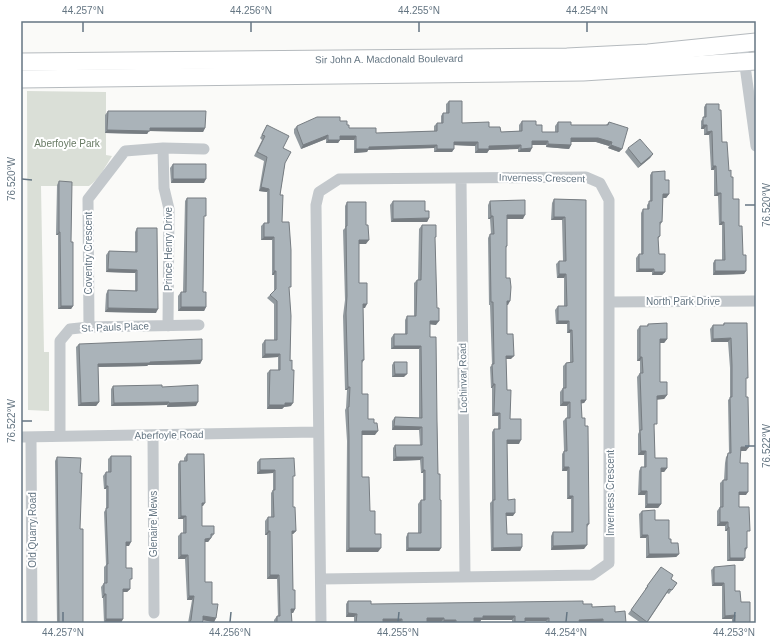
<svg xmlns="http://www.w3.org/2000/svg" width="777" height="644" viewBox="0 0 777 644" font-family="Arial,sans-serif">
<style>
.green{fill:#dadfd7}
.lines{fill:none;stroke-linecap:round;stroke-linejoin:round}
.primary-casing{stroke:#b5babe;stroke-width:19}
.street{stroke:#c3c8cc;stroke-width:11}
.primary{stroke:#fff;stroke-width:17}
.wall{fill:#929a9f}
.shaded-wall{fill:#777d82}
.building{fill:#aab3b9;stroke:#777d82}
.ticks{fill:none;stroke:#657683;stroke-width:1.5}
.labels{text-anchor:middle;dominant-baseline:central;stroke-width:4;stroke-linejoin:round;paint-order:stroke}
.street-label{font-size:10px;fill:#657683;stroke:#fff}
.park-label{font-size:10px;fill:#687a64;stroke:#fff}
.neatline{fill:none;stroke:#657683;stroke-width:1.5}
.ticks-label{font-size:10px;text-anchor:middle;fill:#657683}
</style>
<rect width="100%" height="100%" fill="#fafaf8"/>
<path class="green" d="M27,91L106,92V155L112,156C106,165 99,180 89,186H41L44,352H49V411L28,410Z"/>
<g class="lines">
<g class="primary-casing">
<g id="primary">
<path id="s1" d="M21,62L567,57L648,53L756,42"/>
<path d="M21,79L583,72L756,61"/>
</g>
</g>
<path class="street" d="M742,44L756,146
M163,148L164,188L169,209L168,326
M461,178L465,577
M610,302L756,301
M89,327L88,199L125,151L163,148L204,149
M153,435L154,613
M60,436V341L70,329L89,327L199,325
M21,437L318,432
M31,437L32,623
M321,579L592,575L609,563V200L600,183L586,177L339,179L319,192L316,205L321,623"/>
<use href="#primary" class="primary"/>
</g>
<path class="wall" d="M449,101L462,123L489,127L501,132L519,131V125L522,121L536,125L542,132H555V126L558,122L571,125H606L609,122L622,149L619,152L608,148L609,146L596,142H571V145L569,149L546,147V145H532L530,152H518V149L489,150L487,153H475V146L454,145L452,152H434V148L368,150L367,152L354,153V140H340L338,143H326V139L301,149L294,133V129L297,126L340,121L347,125L349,128L376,133L434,131V126L437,123H441V116L443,113H446V104Z
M706,104L719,110L722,142L729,171L733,199L739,226L743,255L746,271L744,274L713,275V263L715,260H722V225H719L718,196H714V170H711L709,135H704V129H701V121L704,117V107Z
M108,111L205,128L203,132L149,131L147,134L105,133V115Z
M267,125L283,148L285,163L280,195L282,222L289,290L291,406L284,407L282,409H267V373L270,370H278V357L262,358V344L265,340H274V304L267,298L270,295L274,292V275H272V240H261V226L264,223H267V192L259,191L264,161L254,156L262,140L260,138Z
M628,148L653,154L650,158L638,168L625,152Z
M173,164L204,183H171L170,168Z
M652,172L665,180L669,194L666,198H663L662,222L660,225V236L658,239L659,254L665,272L662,275H652V272H636V258L639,254H641V213L643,209H647V205L650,201V175Z
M59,181L71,242L73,306L71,309H58V235H56L57,185Z
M187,198L204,218L203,292L206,307L204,311H178V296L181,292H183L185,201Z
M554,199L586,200V400L584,403H581L582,418L589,524L587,527L584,549L551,550V536L553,532H571V499H567V471H562V454L564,451L563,421L566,418H567V406H560V392L563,388V366L566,363L570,362V333H567V324H556L555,310L558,306H564V278H557L556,264L559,261H563L562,220H551L552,203Z
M393,201L425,211L429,218L427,222H391L390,205Z
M490,201L523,219H507V246L506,248V278L508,305H507V334L511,359H506L507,390L510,419L519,444H507L508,500L513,516H506L507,534L522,547L520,551H491L490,503L492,501V432L494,429H498V416H492V388H491L490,367L492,365L490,305H489L488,238L490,234H491L490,219H488V205Z
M347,202L366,225V244H359V283L365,308H363L364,360L362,363V394L368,419L374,423L375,435H362V477L378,552H346L347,441L345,410L346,408L347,390H345L343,316L345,300L343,230L345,228V206Z
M422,225L435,239L436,325L430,324V337L437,421L438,474L440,500L441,548L439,551H406V537L408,533H418V504L421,500H423V473H421L420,460L393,461V448L395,445H420L419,430H392V421L395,417L419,418V349H391V338L394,334H405V320L407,316H414V283L417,280H418L419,229Z
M137,228L156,313L105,312L106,294L108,290L135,291V273L106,272V255L109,251L135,252V232Z
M724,323H747L746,381V451H740V463L746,495H739V507L747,534V548L745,552L743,561H727V531H725V526H717V511L720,507V483L723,480H724L725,463L726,457L729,453L728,400L730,398V368L728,342H711L710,329L713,325H723Z
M648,324L667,339L664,343H660V382L667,395L664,399H657L654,428L655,458L667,468L664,472H661V504L658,508H645V495H638L639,471L641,467H644V455H638V434L639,432L637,377L640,373V361H637V330L640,326H647Z
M79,344L202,360L200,364L148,365L147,366L98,367L99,402L96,406H78L76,347Z
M394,362L404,377H392V365Z
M113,386L162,387L196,406L167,407V405L111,406V389Z
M187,454L203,506H202V526L214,534L208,542H205V582L212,604L216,618L214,622L203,620L201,623H188L192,600H187L185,559H178V536L181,533H183V519H178V464L180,461H184V458Z
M111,456L129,546H126V568L130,582V589L127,592H123L121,623H104L103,598H102L101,587L104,583V567L106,565L104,512L106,509V489H104L103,476L106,472H108V459Z
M57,457L80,529L83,623H57L55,461Z
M260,459L293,479V507L296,531L293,534H292L293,590L295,609L293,613H291L292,623H274V620L277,616H278L277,579H267V535H265V521L268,517H271V493L273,490V473L257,474V462Z
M642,511L655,520L669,539L679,554L676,557L646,558V538H640L639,514Z
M661,567L671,579L677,583L669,594L667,593L647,623H641L628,614L646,590L645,589Z
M714,567L735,591L750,623H732V619H722V586H712L711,570Z
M348,601L371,604H583L592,607L615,612L626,623H546V621H525L524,623H512V620H481L480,622H474L473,623H441V622H427V623H400V622L354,623V617H346V604Z"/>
<path class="shaded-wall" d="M703,125H707L704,129H701Z
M150,128H205L203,132L149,131L147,134L105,133L107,130Z
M712,131L709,135H704L707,132Z
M328,135L326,139L301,149L303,145Z
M340,136H356L354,140H338Z
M571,138H598L612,142L609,146L596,142H569Z
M328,140H340L338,143H326Z
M532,141H548L546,145H529Z
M454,142H478L475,146L452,145Z
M548,144L571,145L569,149L546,147Z
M437,145L434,148L368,150L367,152L354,153L356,149L369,147Z
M521,145L518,149L489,150L487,153H475L478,149L489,146Z
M611,145L622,149L619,152L608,148Z
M532,148L530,152H518L521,149Z
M437,149H454L452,152H434Z
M653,154L650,158L638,168L641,164Z
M713,166H716L714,170H711Z
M173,179H206L204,183H171Z
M261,187L269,189L267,192L259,191Z
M717,193H721L718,196H714Z
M663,194H669L666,198H661Z
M507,215H525L523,219H504Z
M491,216H493L490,219H488Z
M554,217H565L562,220H551Z
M429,218L427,222H391L393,219Z
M721,222H724L722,225H719Z
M59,232H60L58,235H56Z
M264,237H274L272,240H261Z
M359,240H369L366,244H356Z
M108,269L137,270L135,273L106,272Z
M639,269H654L652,272H636Z
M274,271H276L274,275H272Z
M715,271H746L744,274L713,275Z
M654,272H665L662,275H652Z
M559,274H566L564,278H557Z
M507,301H510L508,305H505Z
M363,304H367L365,308H361Z
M61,306H73L71,309H58Z
M181,307H206L204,311H178Z
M108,308L158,309L156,313L105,312Z
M430,321H439L436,325L427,324Z
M558,321H569L567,324H556Z
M569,330H572L570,333H567Z
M731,338L728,342H711L713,339Z
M660,339H667L664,343H657Z
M394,346H421L419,349H391Z
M265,354H280L278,357L262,358Z
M506,356H514L511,359H504Z
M640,357H642L640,361H637Z
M202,360L200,364L148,365L147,366L95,367L98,364Z
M395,374H407L404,377H392Z
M493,384H495L492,388H491Z
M348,387H350L347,390H345Z
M667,395L664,399L655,400L657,396Z
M581,400H586L584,403L579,404Z
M99,402L96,406H78L81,403Z
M169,402L167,405L111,406L114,403Z
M198,402L196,406L167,407L169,403Z
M563,402H570L567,406H560Z
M285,403H293L291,406L284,407L282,409H267L269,405Z
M494,413H500L498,416H492Z
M394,426L422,427L419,430H392Z
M362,431H378L375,435H359Z
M507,440H521L519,444H505Z
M741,447H749L746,451H738Z
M641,451H646L644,455H638Z
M396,457H423L420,460L393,461Z
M564,467H569L567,471H562Z
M661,468H667L664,472H658Z
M260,470H275L273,473L257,474Z
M423,470H425L423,473H421Z
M106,486H108L106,489H104Z
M641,491H647L645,495H638Z
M739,492H748L746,495H737Z
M569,496H573L571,499H567Z
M202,503H205L203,506H200Z
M647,504H661L658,508H645Z
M506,513H515L513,516H504Z
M181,516H186L183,519H178Z
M720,522H728L725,526H717Z
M728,527H729L727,531H725Z
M268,531H270L267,535H265Z
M292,531H296L293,534H290Z
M642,535H648L646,538H640Z
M211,538L208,542H203L205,539Z
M126,542H131L129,546H124Z
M587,545L584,549L551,550L553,546Z
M522,547L520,551H491L493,548Z
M349,548H381L378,552H346Z
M408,548H441L439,551H406Z
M649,554H679L676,557L646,558Z
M181,555H188L185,559H178Z
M730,558H745L743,561H727Z
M270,575H279L277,579H267Z
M714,583H724L722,586H712Z
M123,589H130L127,592H121Z
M104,594H106L103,598H102Z
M189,596H194L192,600H187Z
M291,609H295L293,613H289Z
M348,613L357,614L354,617H346Z
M735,615L732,619H722L725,616Z
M203,616L216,618L214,622L201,620Z
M483,616H515L512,620H481L480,622H471L474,618Z
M427,618H444L441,622H425Z
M525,618H549L546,621H522Z
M106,619H123L121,623H104Z
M383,619H402L400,622L381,623Z
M603,619L601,623H577L579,620Z
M444,620H456L454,623H442Z"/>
<path class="building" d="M449,101H462V123L489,122V127H500L501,132L522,131V121H536V125H542V132H558V122H571V125H608L609,122L628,128L622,149L611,145L612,142L598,138H571V145L548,144V141H532V148L521,149V145L489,146V149H478V142H454V149H437V145L369,147V149H356V136H340V140H328V135L303,145L297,129V126L317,117H340V121H347V125H349V128H376V133L437,131V123H443V113H449Z
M706,104H719V110H721L722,142H727L729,171L731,170V177H733V199H739V226H742L743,255H746V271H715V260H725L724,222H721V193H717L716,166H713L712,131L707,132V125H703V117H706Z
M108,111H206L205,128H150V131L107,130Z
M267,125L289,136L283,148L291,152L285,163L280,195H283L282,222H289L291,250V287H289L291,316L290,361L292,360V370H294L293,403H285V405H269L270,370H280V354H265V340H277V301L270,295L276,289V271H274V237H264V223H269V189L261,187L267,157L257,152L265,136L262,135Z
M640,139L653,154L641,164L628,148Z
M173,164H206V179H173Z
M665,171V180H669V194H663L662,222H660V236L658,237L659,254H665V272H654V269H639V254H643V209H649V201H652V172Z
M59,181L72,182L71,242H73V306H61L60,232H59Z
M187,198H206V216H204L203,292H206V307H181V292H186Z
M554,199L586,200V400H581L582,418H585V426H588L589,524H587V545L553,546V532H573V496H569V467H564V451H567L566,418H570V402H563V388H566V363L573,362L572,330H569V321H558V306H567L566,274H559V261H566L565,217H554Z
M525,200V215H507V246H506V278H510L511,287L510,301H507V334H513L514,356H506L507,390H511L510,419H521V440H507L508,500L515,499V513H506L507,534H522V547L493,548V500H495L494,429H500V413H494L495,384H493L492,364H494L493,302H491L490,234H494L493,216H491L490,201Z
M393,201H425V211H429V218L393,219Z
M347,202H366V225H368L369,240H359V283H367V304H363L364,360H362V394H368V419H374V423H377L378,431H362V477H369L370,511H375V534H381V548H349V437L348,407H349L350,387H348L346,313L347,296L346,226H347Z
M422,225H436V237H435L437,308H439V321H430V337H436L437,421L438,474H440V500H441V548H408V533H421V500H425V470H423V457H396L395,445H422V427L394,426L395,417L422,418L421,346H394V334H407V316H416L417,280H421Z
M137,228H157L158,309L108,308V290L137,291V270L108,269L109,251L137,252Z
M667,323V339H660V382H667V395L657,396V424H654L655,458H667V468H661V504H647V491H641V467H646V451H641L640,430H642L640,373H643L642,357H640V326H648V324Z
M724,323H747L748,378H746V397H748L749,447H741L740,463H748V492H739V507H749L750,531H747V548H745V558H730L729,527H728V522H720V507H723V480H727V459L728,453H731L730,397H732V365L731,338L713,339V325H724Z
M202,339V360L150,362V363L98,364L99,402L81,403L79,344Z
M394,362H407V374H395Z
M162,385V387L198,385V402L169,403V402L114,403L113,386Z
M187,454H204L205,503H202V526H214V534H211V538L205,539V582H212V604H218L216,618L203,616V621L201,623H189L191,620L194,596H189L188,555H181V533H186V516H181L180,461H187Z
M111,456H131V542H126V568H132V579H130V589H123V619H106V594H104V583H107V564H108L106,508H108V486H106V472H111Z
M57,457L81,458L80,473H82L80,529H83V623H59Z
M294,458L295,476H293V507H295L296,531H292L293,590H295V609H291L292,623H277V616H280L279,575H270V531H268V517H274L273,490H275V470H260V459Z
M655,510V520H669V539H671V543H678L679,554H649L648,535H642V511Z
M735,565V591H740L741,602H750V623H735V615L725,616L724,583H714V567Z
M661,567L673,575L671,579L677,583L672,590L669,589L647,622L631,610L648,586H647Z
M348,601H371V604L583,601V604H592V607L615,606V612L625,611L626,623H603V619L579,620L580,623H549V618H525V622H515V616H483V618H474V623H456V620H444V618H427V623H402V619H383V623H356L357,614L348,613Z"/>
<path class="ticks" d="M83,32V22M251,32V22M419,32V22M587,32V22M22,179L32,180M745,205H755M22,421H32M745,446H755M63,622V612M230,622L231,612M398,622L399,612M566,622L567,612M734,622L735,612"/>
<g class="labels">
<g class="street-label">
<text stroke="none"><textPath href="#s1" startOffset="368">Sir John A. Macdonald Boulevard</textPath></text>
<text transform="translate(542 178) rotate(1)">Inverness Crescent</text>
<text transform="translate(168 249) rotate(-90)">Prince Henry Drive</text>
<text transform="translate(88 253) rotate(-90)">Coventry Crescent</text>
<text x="683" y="301">North Park Drive</text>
<text transform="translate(115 327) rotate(-2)">St. Pauls Place</text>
<text transform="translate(463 378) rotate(-91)">Lochinvar Road</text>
<text transform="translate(169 435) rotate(-1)">Aberfoyle Road</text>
<text transform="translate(610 493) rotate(-90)">Inverness Crescent</text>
<text transform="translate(153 524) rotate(-90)">Glenaire Mews</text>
<text transform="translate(32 530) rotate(-90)">Old Quarry Road</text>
</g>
<g class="park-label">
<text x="67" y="143">Aberfoyle Park</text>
</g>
</g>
<rect width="777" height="644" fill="none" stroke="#ffffff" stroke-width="44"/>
<rect x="22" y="22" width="733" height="600" class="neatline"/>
<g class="ticks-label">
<text x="83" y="14">44.257°N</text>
<text x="251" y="14">44.256°N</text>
<text x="419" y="14">44.255°N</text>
<text x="587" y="14">44.254°N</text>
<text transform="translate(11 179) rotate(-90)" y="4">76.520°W</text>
<text transform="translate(766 205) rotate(-90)" y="4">76.520°W</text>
<text transform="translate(11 421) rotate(-90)" y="4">76.522°W</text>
<text transform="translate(766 446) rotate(-90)" y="4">76.522°W</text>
<text x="63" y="636">44.257°N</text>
<text x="230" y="636">44.256°N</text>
<text x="398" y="636">44.255°N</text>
<text x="566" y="636">44.254°N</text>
<text x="734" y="636">44.253°N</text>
</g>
</svg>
